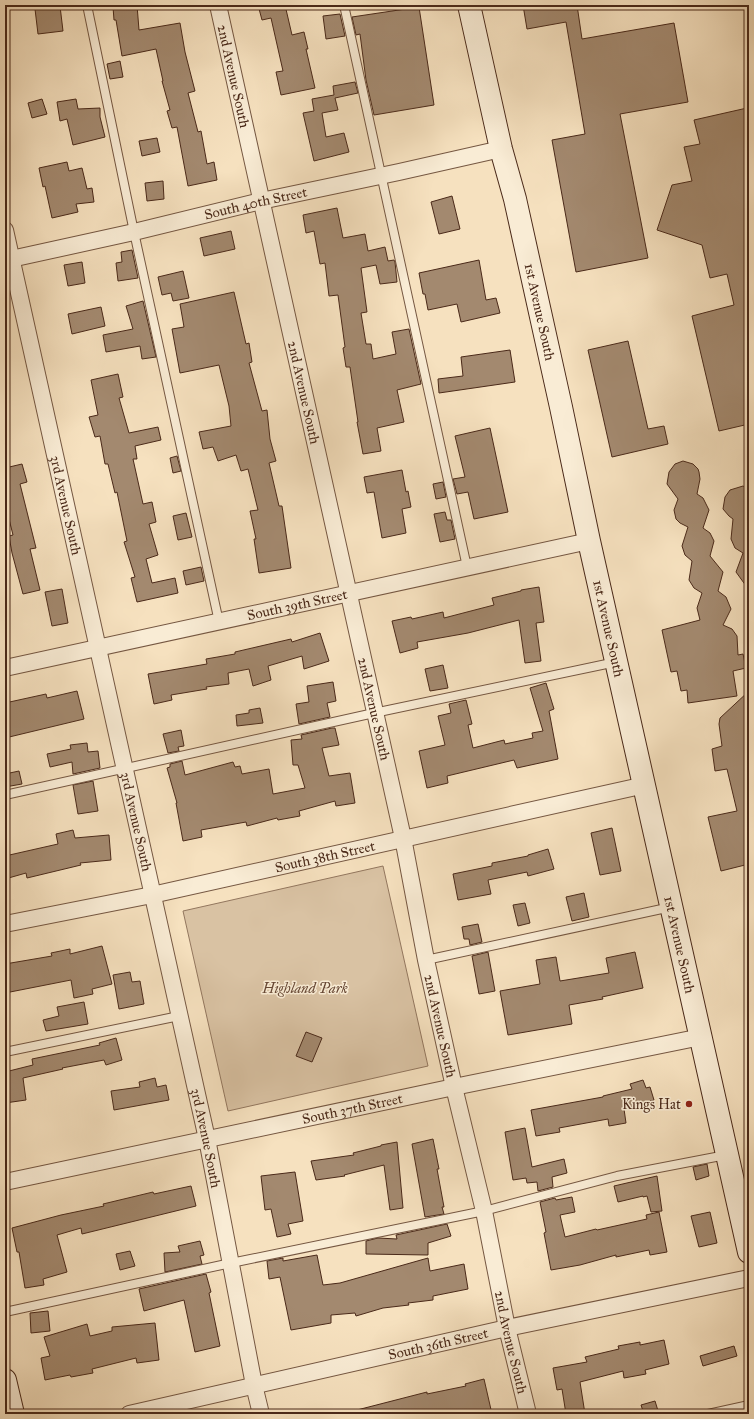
<svg xmlns="http://www.w3.org/2000/svg" width="754" height="1419" viewBox="0 0 754 1419" font-family="'IM FELL Great Primer',serif">
<style>
.green{fill:#d9c2a3;stroke:#92765e}
.building{fill:#a3896f;stroke:#4a2919}
.lines{fill:none;stroke-linecap:round;stroke-linejoin:round}
.lane-casing{stroke:#755742;stroke-width:10}
.street-casing{stroke:#755742;stroke-width:18}
.secondary-casing{stroke:#4a2919;stroke-width:24}
.lane{stroke:#f9ecd5;stroke-width:8}
.street{stroke:#f9ecd5;stroke-width:16}
.secondary{stroke:#f9ecd5;stroke-width:22}
.poi-dot{fill:#8f2418;stroke:#f9ecd5;stroke-width:1.5}
.labels{text-anchor:middle;dominant-baseline:central;stroke-width:3;stroke-linejoin:round;paint-order:stroke}
.street-label{font-size:14px;fill:#4a2919;stroke:#f9ecd5}
.park-label{font-size:14px;font-style:italic;fill:#674835;stroke:#f9ecd5}
.poi-label{font-size:14px;fill:#4a2919;stroke:#f9ecd5;text-anchor:end}
</style>
<rect width="100%" height="100%" fill="#f6e1bf"/>
<filter id="stains"><feTurbulence type="fractalNoise" baseFrequency=".005" numOctaves="4"/><feColorMatrix values="0 0 0 0 .2 0 0 0 0 .09 0 0 0 0 .02 0 0 0 .5 -.17"/></filter>
<radialGradient id="worn" r=".72"><stop offset=".6" stop-color="#630" stop-opacity="0"/><stop offset="1" stop-color="#630" stop-opacity=".3"/></radialGradient>
<path class="green" d="M383,866L428,1066L228,1111L183,911Z"/>
<path class="building" d="M137,5L139,30L180,23L185,52L195,91L188,93L198,132L201,131L207,164L214,162L217,180L188,186L177,127L172,128L167,111L170,110L162,81H163L156,49L122,56L116,20H114L113,7Z
M258,5H285L292,35L304,32L308,49H306L315,88L281,95L276,72L283,71L271,18L262,20Z
M523,5H577L582,39L674,23L688,102L620,114L648,258L576,272L552,140L585,134L566,22L527,29Z
M60,6L63,31L38,34L35,9Z
M419,7L434,105L374,115L366,80L360,34L356,35L352,17Z
M340,14L345,36L326,39L323,16Z
M120,61L123,77L110,79L107,64Z
M355,82L358,93L335,98L338,110L322,113L326,137L344,133L349,152L314,161L303,113L314,111L312,99L334,95L333,86Z
M42,99L47,114L32,118L28,103Z
M76,99L78,109L100,108V117L105,137L73,145L67,119L60,121L57,102Z
M747,108L749,115V424L719,431L692,316L734,305L727,274L710,278L702,245L657,230L672,185L692,181L684,147L700,144L694,120Z
M157,138L160,152L142,156L139,141Z
M67,162L69,171L82,168L87,189L92,188L94,202L76,204L78,212L52,218L45,186L43,187L39,168Z
M163,181L164,199L147,201L145,183Z
M452,196L460,229L439,234L431,202Z
M337,208L343,238L365,234L368,251L385,247L388,261L394,260L395,262L397,282L380,284L376,265L361,268L367,312L361,313L366,344H371L373,359L396,354L392,332L409,329L421,384L397,390L404,422L377,428L381,451L363,454L357,422H358L350,367H346L343,348L345,347L338,295L329,296L325,263L320,264L314,231L306,233L303,215Z
M231,231L235,249L204,256L200,238Z
M132,250L138,278L118,281L116,263L122,262L121,252Z
M479,260L486,300L496,298L500,313L461,322L457,304L428,310L425,294H423L419,273Z
M82,262L85,283L68,286L64,265Z
M183,271L189,298L173,301L171,293L162,295L158,277Z
M234,292L246,344L249,343L252,362L249,363L262,411L267,410L270,439L276,461L269,463L279,506H282L291,568L259,573L254,539H256L250,511L258,510L248,469L241,471L236,455L218,461L213,447L203,449L199,432L231,426L229,406L219,365L180,373L172,329L184,327L180,304Z
M143,301L156,357L142,359L140,346L106,352L103,335L133,329L126,306Z
M101,307L105,326L72,334L68,314Z
M628,341L648,429L664,426L668,444L612,457L588,350Z
M510,350L515,382L439,393L438,379L463,376L461,357Z
M118,374L123,397L119,398L129,433L158,427L161,440L135,446L137,459H133L143,504L152,502L156,522L149,524L158,555L146,559L152,583L175,578L178,593L137,602L131,578L135,577L124,542L127,541L117,492L115,493L108,464H105L100,436L95,437L89,417L98,415L91,380Z
M490,428L508,512L474,519L468,492L457,494L453,479L465,477L455,436Z
M177,456L181,471L173,473L170,458Z
M683,461L693,464L698,469L699,472L700,479L697,494L703,498L709,510L703,528L710,533L714,541L710,556L723,572L718,591L726,597L731,609L723,625L732,629L737,636L738,655L743,654L746,668L733,671L737,696L688,703L687,690L681,691L677,671L671,672L662,630L700,620L697,608L702,593L694,588L689,580L692,561L685,555L682,546L688,527L680,523L676,519L674,510L678,499L667,484L669,472L675,464Z
M22,464L27,482L20,484L36,548L30,549L40,590L23,594L12,553L9,536L13,535L5,503V468Z
M402,470L406,492L408,491L411,507L402,509L406,533L382,538L374,492L367,493L364,477Z
M443,482L446,497L436,499L433,484Z
M743,486L749,489V590L736,572L743,553L735,548L731,539L733,519L729,516L723,509L725,497L730,490Z
M445,512L447,520H451L455,539L440,542L434,514Z
M186,513L192,537L178,540L173,516Z
M201,567L204,581L186,585L183,571Z
M539,587L544,622L536,623L541,661L525,663L519,620L468,633L417,642L418,648L400,653L392,621L411,617L412,619L443,612L444,618L494,605L492,598L521,591V590Z
M62,589L68,623L52,626L45,592Z
M320,633L329,661L304,669L302,656L268,666L271,680L253,686L249,669L228,673L229,684L206,687L207,689L171,695L172,700L154,704L148,674L207,664L206,659L235,654V652L291,639L292,642Z
M443,665L448,688L430,691L425,669Z
M333,682L336,701L327,703L330,717L299,724L296,704L309,702L307,686Z
M546,683L554,709L549,711L558,759L517,768L514,760L447,776L448,783L427,788L419,751L445,745L438,716L451,713L449,704L466,700L472,724L468,725L473,748L504,740L505,744L533,738L532,733L543,731L530,688Z
M77,691L84,719L5,738V703L46,694L47,698Z
M749,691V864L721,871L708,817L737,811L727,769L715,771L712,749L722,746L719,724L720,718Z
M260,708L263,723L237,726L236,715L249,713V710Z
M332,728H335L339,745L322,748L329,776L350,773L355,803L336,806L335,801L299,811L300,816L278,820L277,818L247,826L246,822L201,830L202,837L183,841L176,803H177L167,768L170,767V764L182,761L185,775L233,762L235,767L240,766L242,774L269,769L273,794L305,788L298,765H293L291,740L302,739L301,735Z
M181,730L184,746L178,747L179,751L168,753L163,734Z
M87,743L88,752L98,751L100,768L73,774L72,762L50,767L47,754L71,749L70,745Z
M19,771L22,784L5,787V774Z
M93,781L98,811L78,814L73,785Z
M612,828L621,871L600,875L591,833Z
M73,830L75,838L109,835L111,860L80,863L81,865L27,878L26,873L5,879V856L58,844L56,834Z
M548,849L554,869L528,876L527,872L488,880L491,894L458,900L453,874L492,866V863L528,856V855Z
M584,893L589,917L572,921L566,897Z
M525,903L530,923L518,926L513,905Z
M478,924L482,942L470,945L469,939H464L462,927Z
M102,946L112,984L92,989L93,994L74,998L71,980L5,993V964L52,956L51,953L70,949V954Z
M488,952L495,991L479,994L472,956Z
M635,952L643,988L602,997L603,999L569,1005L572,1024L508,1035L500,991L540,984L536,960L556,957L560,981L609,973L606,958Z
M130,972L132,982L140,981L144,1004L119,1009L113,975Z
M84,1002L88,1024L46,1031L43,1020L59,1016L57,1007Z
M306,1032L322,1038L312,1062L296,1056Z
M116,1038L122,1060L106,1065L104,1060L62,1068L63,1069L23,1078L26,1100L5,1103V1072L33,1065L32,1059L100,1045L99,1043Z
M155,1078L157,1087L166,1085L169,1100L114,1110L111,1091L140,1087L139,1082Z
M643,1080L646,1088L650,1087L654,1100L624,1109L626,1123L609,1126L608,1119L559,1128L560,1132L536,1136L531,1110L603,1097V1096L632,1089L630,1084Z
M525,1128L532,1167L564,1159L567,1173L552,1177L553,1187L538,1191L537,1182L527,1183L526,1178L513,1180L505,1132Z
M433,1139L439,1169H437L444,1207H442L444,1214L425,1217L412,1144Z
M397,1142L403,1208L390,1210L384,1165L344,1175L345,1176L316,1180L311,1161L354,1155L353,1153L381,1146V1145Z
M707,1164L709,1176L696,1180L693,1167Z
M295,1172L303,1221L288,1224L291,1234L277,1237L271,1209L265,1210L261,1176Z
M657,1176L662,1211L651,1212L647,1196L643,1197V1196L618,1202L614,1186Z
M191,1186L196,1206L82,1234L81,1228L57,1235L67,1272L43,1279L44,1285L25,1288L19,1252H17L12,1228L61,1215L104,1206L103,1204L153,1192L154,1194Z
M572,1197L575,1212L560,1215L565,1237L596,1229L597,1230L647,1219L646,1215L659,1212L667,1252L650,1255L649,1250L616,1257V1255L580,1265L551,1270L544,1233L546,1232L540,1202L555,1198L556,1200Z
M710,1212L717,1243L699,1247L691,1216Z
M447,1224L451,1236L428,1243V1255L366,1254V1241L378,1238L397,1239L396,1235Z
M200,1241L204,1255L200,1256L202,1264L165,1272L164,1253L180,1252L178,1246Z
M130,1251L135,1266L120,1270L116,1254Z
M317,1255L323,1285L340,1283L428,1258L430,1271L464,1264L468,1289L433,1296V1300L408,1303L409,1305L383,1308L356,1316L355,1313L331,1315V1323L291,1330L280,1277L269,1279L267,1261L283,1258V1261Z
M206,1274L211,1292L209,1293L220,1346L195,1352L184,1300L144,1311L139,1289Z
M48,1311L50,1331L31,1333L30,1313Z
M155,1323L159,1360L137,1363L136,1358L92,1369L93,1373L71,1377L70,1375L45,1380L41,1358L50,1356L44,1337L87,1324L90,1336L112,1331V1327Z
M664,1340L669,1364L645,1370L646,1374L624,1378L623,1371L580,1382L585,1414H566L562,1389L557,1390L553,1368L587,1362L585,1357L619,1349L618,1346L640,1342V1345Z
M734,1346L737,1356L703,1366L700,1356Z
M484,1379L492,1414H439L438,1411L427,1414H357V1410L427,1392V1394L466,1386L465,1384Z
M655,1401L659,1414H644L641,1405Z"/>
<g class="lines">
<g class="lane-casing">
<path id="lane" d="M87,5L134,232L219,622
M344,5L467,567
M5,795L374,713L616,662
M426,960L671,907
M5,1052L179,1016
M5,1312L231,1263L484,1211L617,1176L726,1155
M708,1414L749,1405"/>
</g>
<g class="street-casing">
<g id="street">
<path id="s1" d="M218,5L403,838L426,960L454,1087L484,1211L507,1328L528,1414"/>
<path id="s2" d="M5,230L207,1139L254,1385L261,1414"/>
<path id="s3" d="M11,259L134,232L261,201L399,172L501,149"/>
<path id="s4" d="M5,668L589,541"/>
<path id="s5" d="M5,924L152,895L645,785"/>
<path id="s6" d="M5,1182L454,1087L701,1037"/>
<path id="s7" d="M129,1414L507,1328L749,1278"/>
</g>
</g>
<g class="secondary-casing">
<g id="secondary">
<path id="s8" d="M469,5L501,149L515,199L561,407L589,541L749,1252"/>
<path d="M5,1380L13,1414"/>
</g>
</g>
<use href="#lane" class="lane"/>
<use href="#street" class="street"/>
<use href="#secondary" class="secondary"/>
</g>
<circle class="poi-dot" cx="689" cy="1104" r="4"/>
<g class="labels">
<g class="street-label">
<text stroke="none"><textPath href="#s1" startOffset="73">2nd Avenue South</textPath></text>
<text stroke="none"><textPath href="#s3" startOffset="251">South 40th Street</textPath></text>
<text stroke="none"><textPath href="#s8" startOffset="315">1st Avenue South</textPath></text>
<text stroke="none"><textPath href="#s1" startOffset="397">2nd Avenue South</textPath></text>
<text stroke="none"><textPath href="#s2" startOffset="282">3rd Avenue South</textPath></text>
<text stroke="none"><textPath href="#s4" startOffset="299">South 39th Street</textPath></text>
<text stroke="none"><textPath href="#s8" startOffset="639">1st Avenue South</textPath></text>
<text stroke="none"><textPath href="#s1" startOffset="721">2nd Avenue South</textPath></text>
<text stroke="none"><textPath href="#s2" startOffset="606">3rd Avenue South</textPath></text>
<text stroke="none"><textPath href="#s5" startOffset="327">South 38th Street</textPath></text>
<text stroke="none"><textPath href="#s8" startOffset="963">1st Avenue South</textPath></text>
<text stroke="none"><textPath href="#s1" startOffset="1045">2nd Avenue South</textPath></text>
<text stroke="none"><textPath href="#s6" startOffset="355">South 37th Street</textPath></text>
<text stroke="none"><textPath href="#s2" startOffset="930">3rd Avenue South</textPath></text>
<text stroke="none"><textPath href="#s1" startOffset="1369">2nd Avenue South</textPath></text>
<text stroke="none"><textPath href="#s7" startOffset="317">South 36th Street</textPath></text>
</g>
<g class="park-label">
<text x="305" y="988">Highland Park</text>
</g>
<g class="poi-label">
<text x="681" y="1104">Kings Hat</text>
</g>
</g>
<rect width="754" height="1419" fill="none" stroke="#f6e1bf" stroke-width="20"/>
<rect x="6" y="6" width="742" height="1407" fill="none" stroke="#4a2919" stroke-width="2"/>
<rect x="10" y="10" width="734" height="1399" fill="none" stroke="#4a2919"/>
<rect width="100%" height="100%" filter="url(#stains)"/>
<rect width="100%" height="100%" fill="url(#worn)"/>
</svg>
